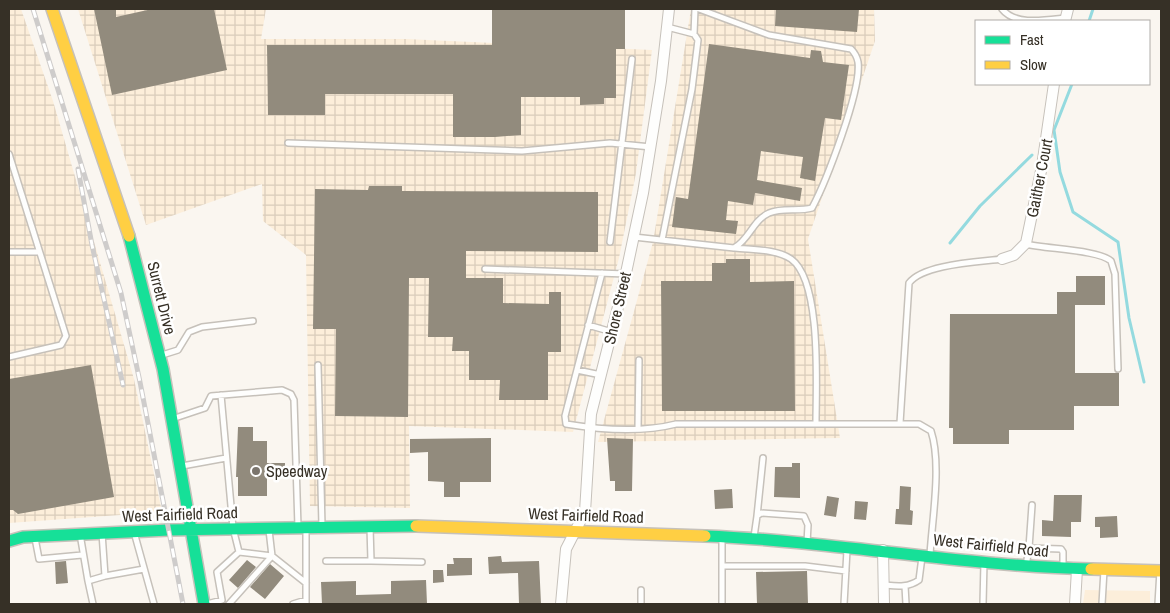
<svg xmlns="http://www.w3.org/2000/svg" width="1170" height="613" viewBox="0 0 1170 613" font-family="'Archivo Narrow',sans-serif">
<style>
.built{fill:#fceeda}
.industrial{fill:url(#industrial-grid)}
.lines{fill:none;stroke-linecap:round;stroke-linejoin:round}
.stream{stroke:#94dadf;stroke-width:3}
.building{fill:#928b7d}
.lane-casing{stroke:#c6c1ba;stroke-width:8}
.street-casing{stroke:#c6c1ba;stroke-width:12}
.fast-casing{stroke:#c6c1ba;stroke-width:14}
.slow-casing{stroke:#c6c1ba;stroke-width:14}
.lane{stroke:#fefefd;stroke-width:5}
.street{stroke:#fefefd;stroke-width:10}
.fast{stroke:#16e098;stroke-width:11}
.slow{stroke:#ffcf43;stroke-width:11}
.rail-casing{stroke:#cecccb;stroke-width:5}
.rail{stroke:#fff;stroke-width:3;stroke-dasharray:9;stroke-linecap:butt}
.poi-dot{fill:#7b756d;stroke:#fff;stroke-width:2}
.labels{text-anchor:middle;dominant-baseline:central;stroke-width:5;stroke-linejoin:round;paint-order:stroke}
.street-label{font-size:16px;fill:#363026;stroke:#fff}
.poi-label{font-size:16px;fill:#363026;stroke:#fff;text-anchor:start}
</style>
<defs>
<pattern id="industrial-grid" width="8" height="8" patternUnits="userSpaceOnUse" patternTransform="scale(1.25)"><rect width="8" height="8" fill="#fceeda"/><path d="M0 4h8M4 0v8" fill="none" stroke="#d9ccbb"/></pattern>
</defs>
<rect width="100%" height="100%" fill="#faf6f0"/>
<path class="built" d="M1085,590L1150,591V604H1083Z"/>
<path class="industrial" d="M9,9H21L53,101L134,379L162,512L9,523Z
M78,9H266L261,39H406L652,50L636,173L619,258L573,432L409,426L410,508L310,506L306,255L263,221L262,184L146,225Z
M691,9H874L875,41L808,239L840,438L598,442L653,242Z"/>
<g class="lines">
<path class="stream" d="M1089,21L1093,9
M1054,130L1060,172L1073,212L1118,242L1129,318L1144,382
M1054,130L1072,84
M950,243L980,206L1032,155"/>
</g>
<path class="building" d="M94,9H116V17L152,9H214L227,70L112,95Z
M492,9L625,10V49H616V98H604V104L580,105V97H521V135L495,137H453V94H325V115H268L267,45H492Z
M776,9H859L857,32L775,26Z
M709,44L810,58L811,50L821,51L823,62L849,65L841,120L825,118L815,181L800,178L803,157L761,151L757,180L802,188L800,201L755,193L753,205L728,201L726,220L738,221L736,234L672,227L676,197L688,199Z
M369,186H402V191L598,192V252L466,251V278H503V303L549,304V292H561V352H548V400H499L500,380H469V351H452L453,337H428L429,278H409L408,417L335,416L336,329H313L315,189L368,190Z
M726,259H750V282L794,281L795,411H662L661,281H712V263H726Z
M1076,276H1105V305H1075V373H1119V406H1074V430H1009V444H953V428H949L950,314H1057V292H1076Z
M91,365L114,497L18,514L13,510H9V379Z
M238,427H253V441H267V463H285V477H267V496H238V477H236Z
M491,438V482H460V497H444V482L428,481V452L410,453V439Z
M607,438L633,439L632,491H615V481H610Z
M792,463H800V498L774,497L775,467H792Z
M900,486L911,487L910,510L913,511L912,525L895,524L896,509H899Z
M732,489L733,508L715,509L714,490Z
M1054,495H1082L1081,522H1071V537L1042,536V520L1053,521Z
M827,496L839,498L836,517L824,515Z
M855,501L868,502L866,520L854,519Z
M1117,516L1118,537L1100,538V527H1095V517Z
M501,556L502,562L539,561L541,604H519L518,573L489,574L488,557Z
M453,558H472V575L447,576V564H454Z
M247,560L256,567L238,588L229,580Z
M66,561L68,583L56,584L55,562Z
M270,564L284,576L265,599L250,587Z
M433,570H443L444,582L433,583Z
M807,571L808,604H757L756,572Z
M426,580L427,604H322L321,582L356,581V595L391,594V581Z"/>
<g class="lines">
<g class="lane-casing">
<path id="lane" d="M1002,9C1015,26 1046,20 1066,18
M694,34L695,9
M288,143L522,151L610,143L651,147
M9,154L66,336L61,345L9,357
M634,237L734,248C750,239 752,221 769,213C783,207 798,212 812,208C826,182 862,89 858,62C857,57 855,53 851,49L769,35L699,9
M662,240L692,89L698,40L694,34L667,27
M610,242L632,59
M1026,244C1046,249 1099,250 1111,261L1115,274L1118,369
M735,248C752,250 776,249 791,259C822,281 816,386 816,423
M9,252H39
M485,269L626,274
M602,273L565,416L566,424C602,430 641,433 676,424H919L931,431C942,464 932,520 930,555
M588,325L612,332
M162,355L178,350L189,332L202,327L253,321
M318,365L322,526
M577,370L601,375
M175,418L205,408L211,396L282,390L291,394L294,400L298,527
M900,423L909,283C923,264 979,262 1002,259
M638,429L639,360
M182,466L226,458
M757,516L763,458
M269,530L272,556L306,583
M134,532L154,604
M80,534L88,581
M754,537L757,516L761,513L804,516L808,525L807,543
M35,538L39,559L82,555
M1029,548L1032,505
M239,552L272,556
M326,561H371L370,527
M371,561L422,562
M722,566H805L846,571
M1026,566L1029,548L1061,549L1063,552V566
M105,576L144,569
M884,585C896,586 908,588 919,580L922,557
M905,586L906,604
M93,604L88,581L105,576L102,533
M207,604L222,600L217,572L239,552L233,528L221,395
M229,604L272,556
M293,604L306,600
M306,604V527
M641,604V590
M722,604V537
M844,604L847,550
M983,604L984,562
M1102,604L1104,570
M1158,604L1160,571"/>
</g>
<g class="street-casing">
<path id="street" d="M1065,21L1068,9
M1002,259L1014,255L1026,243L1042,166L1054,84
M883,550L884,604
M561,604L566,549L585,512L591,414L623,287L643,193L661,81L669,9
M1075,604L1077,569"/>
</g>
<g class="fast-casing">
<path id="fast" d="M129,236L163,369L204,604
M705,536C834,541 962,566 1091,569
M9,541L23,537L169,530L416,526"/>
</g>
<g class="slow-casing">
<path id="slow" d="M52,9L129,236
M416,526L705,536
M1091,569L1161,571"/>
</g>
<use href="#lane" class="lane"/>
<use href="#street" class="street"/>
<use href="#fast" class="fast"/>
<use href="#slow" class="slow"/>
<g class="rail-casing">
<path id="rail" d="M33,9L121,293L140,382L183,604
M78,169L92,245L123,385"/>
</g>
<use href="#rail" class="rail"/>
</g>
<circle class="poi-dot" cx="256" cy="471" r="5"/>
<g class="labels">
<g class="street-label">
<text transform="translate(1039 178) rotate(-79)">Gaither Court</text>
<text transform="translate(162 298) rotate(76)">Surrett Drive</text>
<text transform="translate(617 308) rotate(-77)">Shore Street</text>
<text transform="translate(180 514) rotate(-2)">West Fairfield Road</text>
<text transform="translate(586 515) rotate(2)">West Fairfield Road</text>
<text transform="translate(991 545) rotate(6)">West Fairfield Road</text>
</g>
<g class="poi-label">
<text x="266" y="471">Speedway</text>
</g>
</g>
<rect width="1170" height="613" fill="none" stroke="#363026" stroke-width="20"/>
<rect x="975" y="20" width="175" height="65" fill="#ffffff" stroke="#afaca8"/>
<rect x="985" y="36" width="25" height="8" fill="#16e098" stroke="#afaca8"/>
<text x="1020" y="45" font-size="15" fill="#363026">Fast</text>
<rect x="985" y="61" width="25" height="8" fill="#ffcf43" stroke="#afaca8"/>
<text x="1020" y="70" font-size="15" fill="#363026">Slow</text>
</svg>
